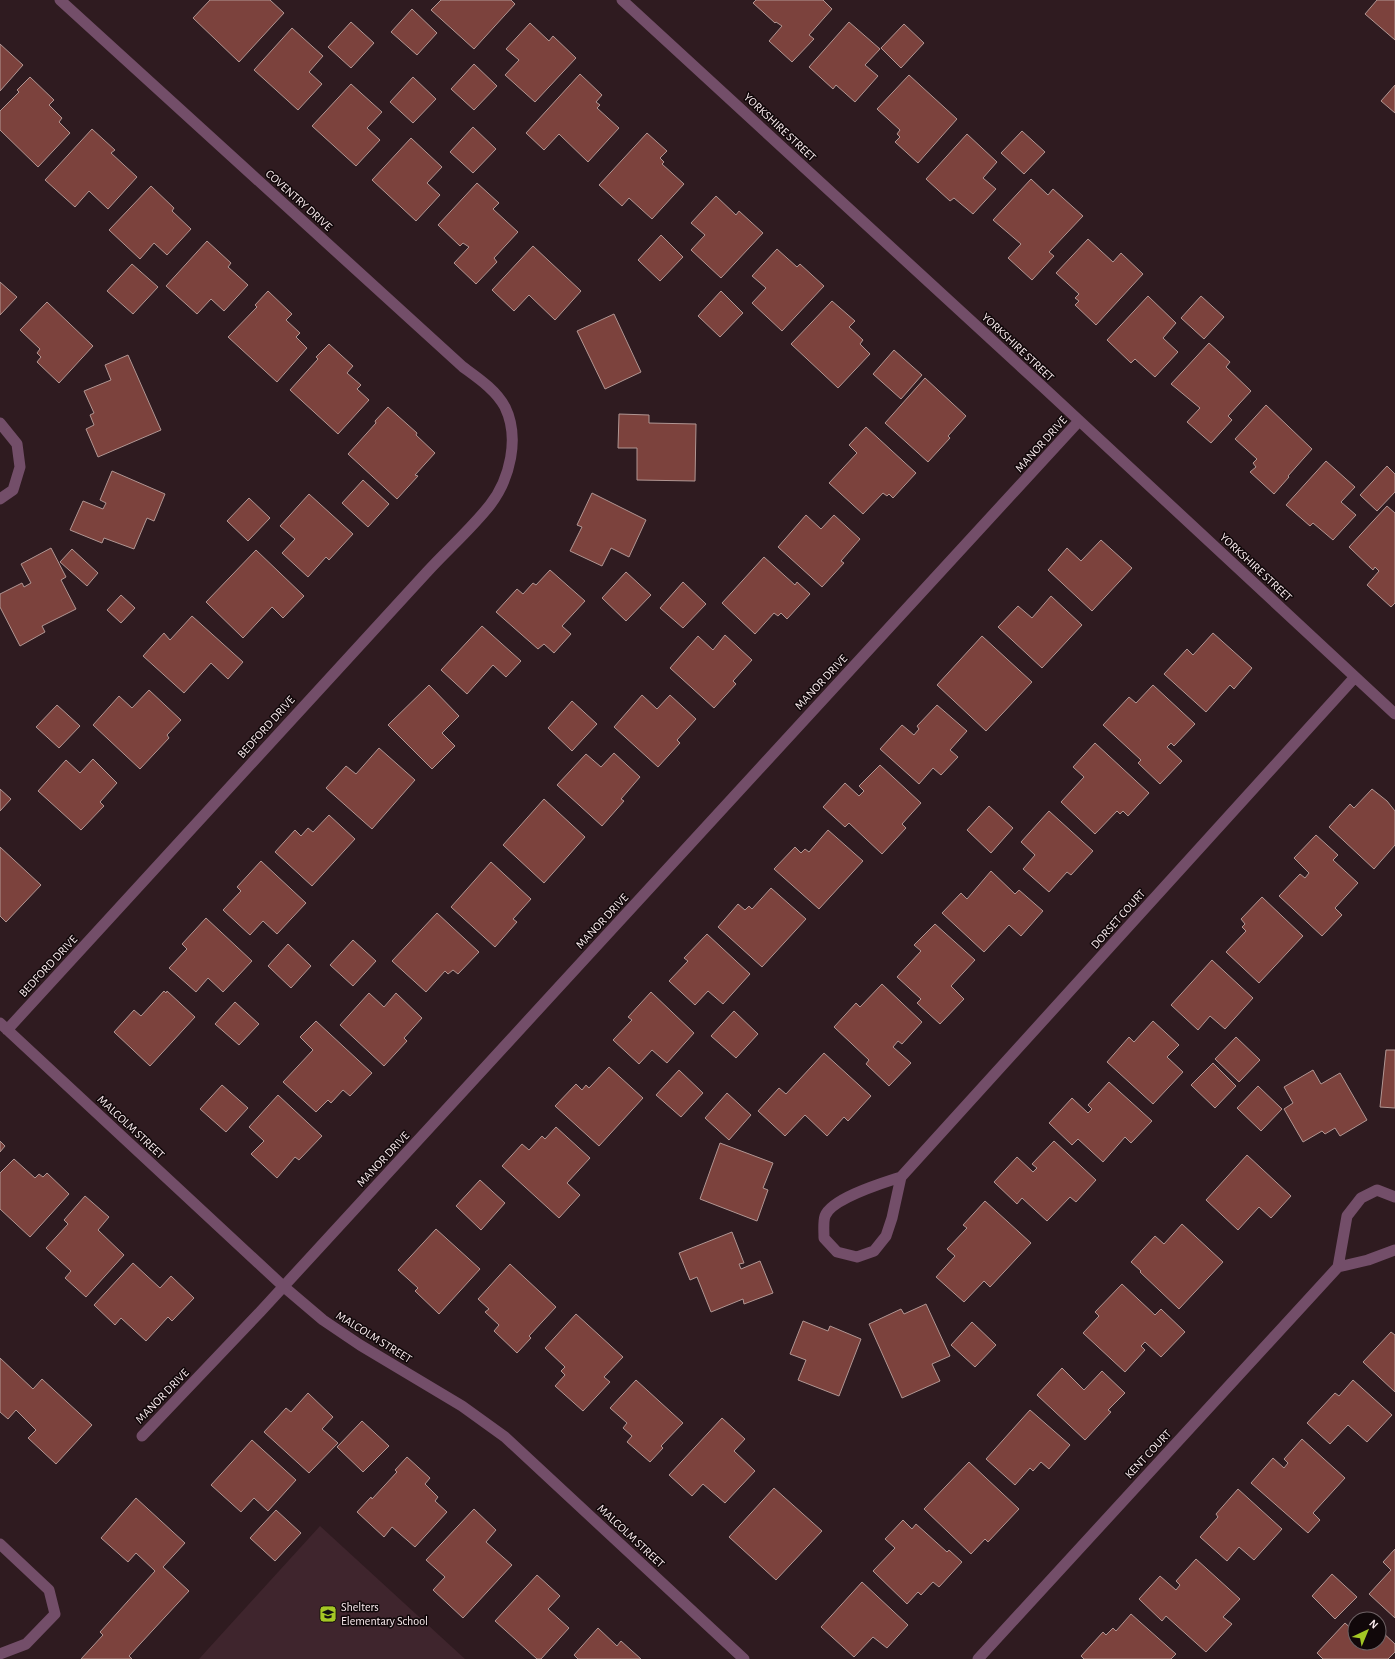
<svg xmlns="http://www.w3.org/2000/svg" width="1395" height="1659" viewBox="0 0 1395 1659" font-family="'Alegreya Sans',sans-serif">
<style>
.built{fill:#3f252d}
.building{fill:#7c423d;stroke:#b19693}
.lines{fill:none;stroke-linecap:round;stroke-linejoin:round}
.service{stroke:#734e69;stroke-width:11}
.minor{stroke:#734e69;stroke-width:11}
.labels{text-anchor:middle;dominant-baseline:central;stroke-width:3;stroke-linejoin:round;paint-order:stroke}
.street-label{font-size:12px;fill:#fbecef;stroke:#11080a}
.poi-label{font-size:12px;fill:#fbecef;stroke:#11080a;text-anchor:start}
</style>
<rect width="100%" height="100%" fill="#2f1b20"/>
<path class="built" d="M320,1526L465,1659H199Z"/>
<path class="building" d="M210,0H270L284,13L239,62L193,18Z
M441,0H511L515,4L474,49L431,10Z
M756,0H823L832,9L809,35L814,39L792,62L769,41L782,26L776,22L775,23L753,3Z
M1377,0H1395V40L1365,14Z
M412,9L437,33L417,55L391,32Z
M351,22L374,43L351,68L328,47Z
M849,22L880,49L865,65L878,76L855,102L836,85L833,89L809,67Z
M530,23L549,41L553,36L576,58L535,102L505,75L519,60L506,49Z
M904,24L924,43L901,68L881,48Z
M292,28L323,56L309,72L322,84L298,110L254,70Z
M0,44L23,65L0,91Z
M474,64L497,86L474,110L451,89Z
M580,74L602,95L596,102L600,105L597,108L619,128L588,162L559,134L544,150L526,133Z
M909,75L957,119L918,163L895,142L900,137L897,134L900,130L877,109Z
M30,77L54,100L49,105L62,118L59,122L70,133L38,167L0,130V111L19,92L17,90Z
M413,77L436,99L413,123L390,102Z
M351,84L382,112L367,128L380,140L356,166L312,126Z
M1395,85V113L1381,101Z
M473,127L496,149L473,173L450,152Z
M92,129L115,150L111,153L137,177L108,209L89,191L75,207L45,180Z
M1022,131L1045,152L1024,174L1001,153Z
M647,133L667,151L660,158L664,162L662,164L684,184L652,219L629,198L622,206L599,185Z
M967,134L997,162L983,178L996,189L973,214L954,198L950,201L926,179Z
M411,138L442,167L427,183L440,195L416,221L372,180Z
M1031,179L1048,195L1053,189L1083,216L1049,252L1054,256L1032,280L1008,258L1021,244L993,220Z
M477,183L499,203L493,209L518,232L494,258L497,262L476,284L454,263L469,247L463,243L460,246L438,225Z
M151,186L174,208L172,211L191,229L167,255L154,243L140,259L109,230Z
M716,196L736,215L739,211L763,233L721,278L691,250L705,235L691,223Z
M661,235L683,257L660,281L638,260Z
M1088,239L1113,262L1121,253L1143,274L1096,325L1075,305L1079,301L1075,298L1079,294L1056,273Z
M207,241L231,263L228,267L248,285L224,311L211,299L197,314L166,286Z
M533,246L581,291L555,320L529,295L514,311L492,290Z
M777,249L797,267L800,264L824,286L782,331L752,303L766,288L752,276Z
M132,264L158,287L133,314L107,291Z
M0,282L17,297L0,315Z
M268,291L292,314L286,320L300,333L296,337L307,348L277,382L228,337L257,307L255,305Z
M721,291L743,313L720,337L698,316Z
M1148,296L1176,323L1163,338L1178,352L1155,377L1135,359L1131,363L1107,340Z
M1201,296L1224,317L1204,339L1181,318Z
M832,301L855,321L849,327L863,340L860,344L870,354L838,388L791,344Z
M47,302L93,346L59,383L37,362L41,357L37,353L40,349L20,330Z
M614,314L641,372L605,389L577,331Z
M1209,343L1230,362L1226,367L1251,391L1228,416L1232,420L1211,443L1187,422L1200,408L1171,384Z
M329,344L353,366L347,373L361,385L357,389L369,400L338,434L290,390L318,359L316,357Z
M894,350L922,375L901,399L873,374Z
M128,355L161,430L98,457L86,429L94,425L90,415L94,413L84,391L111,380L105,365Z
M925,378L966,416L948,436L950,438L928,462L885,423Z
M1266,405L1312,449L1288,476L1289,477L1274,494L1250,472L1256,467L1253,463L1257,459L1235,439Z
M388,407L417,433L416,435L435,453L415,475L418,476L397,499L348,454L376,423L375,421Z
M619,414L649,415V423L696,424L695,481L637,480V448H618Z
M866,427L916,473L893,498L889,494L887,496L883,493L863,514L829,483L857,453L849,445Z
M1326,461L1355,487L1341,502L1356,515L1333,540L1313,523L1310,526L1286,505Z
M1387,466L1395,474V492L1377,511L1360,495Z
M112,471L165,494L154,521L147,518L134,549L104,538L102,543L70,530L83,501L103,509L106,503L100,500Z
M363,480L389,504L368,527L342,503Z
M592,493L646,520L629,557L611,548L602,566L570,551L582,527L577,525Z
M309,494L353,534L329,560L326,557L308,577L282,553L295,539L280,526Z
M249,498L270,518L248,541L227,521Z
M1387,506L1395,513V603L1391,607L1367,585L1379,571L1375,567L1373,570L1349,547Z
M806,515L821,529L834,515L860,539L841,561L844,563L822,587L778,547Z
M1101,540L1132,568L1092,611L1048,570L1067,548L1081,561Z
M51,548L66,577L61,580L76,609L42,626L45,632L20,646L0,607V594L22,583L24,587L31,583L21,564Z
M72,549L98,573L87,586L60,562Z
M256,550L304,596L283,618L272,607L243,638L206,602Z
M764,557L795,585L797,582L810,594L787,619L781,613L778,616L774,613L755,634L722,603Z
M550,570L585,601L562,626L571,634L554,653L544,644L538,649L496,612L517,589L523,594L533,583L536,585Z
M626,572L651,595L626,621L602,598Z
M683,582L706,604L683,628L660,608Z
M121,595L135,608L121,623L107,610Z
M1051,596L1082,625L1042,668L998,627L1018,606L1032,618Z
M192,616L243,662L228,679L211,663L184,693L143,656L164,633L170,640Z
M482,626L521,661L506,677L493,665L467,694L441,670Z
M1213,633L1252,668L1234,689L1230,685L1206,712L1164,674L1187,649L1193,655Z
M725,635L752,660L733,681L736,684L714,708L670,668L698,636L713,650Z
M982,636L1032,682L986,731L937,685Z
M429,685L459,716L442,733L455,746L432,769L388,725Z
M1153,685L1195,724L1174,746L1171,743L1167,747L1182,761L1160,784L1138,763L1141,760L1103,725L1129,697L1136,703Z
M149,690L181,720L167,735L169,738L140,769L93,725L119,696L132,708Z
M642,695L657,709L670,695L696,719L677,740L680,743L658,767L614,727Z
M572,701L597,724L572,751L548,728Z
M57,705L80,726L59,748L36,727Z
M937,705L967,731L950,750L958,757L941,775L933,768L919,784L880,749L902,725L914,735L919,729L917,726Z
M1095,743L1149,793L1128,816L1123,811L1120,814L1117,811L1095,834L1061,802L1084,777L1073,767Z
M379,748L415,780L372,829L326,788L346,766L356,774Z
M614,753L640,777L621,799L624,801L602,826L557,785L586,754L601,767Z
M93,759L117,783L100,802L104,806L81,830L38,791L66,760L80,773Z
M880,765L921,803L902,824L906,828L882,854L849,823L845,827L823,807L845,783L859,796L864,791L859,786Z
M0,789L11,799L0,811Z
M1372,789L1387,801L1395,811V845L1374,869L1329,827L1350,804L1354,808Z
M544,799L585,837L544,883L503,845Z
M989,806L1013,828L991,853L967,830Z
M1049,811L1093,851L1071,875L1067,872L1049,892L1023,869L1035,855L1021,842Z
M329,815L355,839L312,886L275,852L295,830L301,836L308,828L313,832Z
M828,830L863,861L819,909L774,869L795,847L801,853L805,849L809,852Z
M1316,835L1338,855L1333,860L1358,883L1335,908L1342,915L1322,936L1279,896L1300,874L1305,878L1309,873L1294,858Z
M0,847L41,885L6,922L0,916Z
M261,861L306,903L277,934L263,921L250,935L223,910L241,891L237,887Z
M491,862L531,899L513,919L517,922L495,947L451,907Z
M991,871L1015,894L1019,890L1043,911L1021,936L1009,925L984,952L942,913L961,893L967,899Z
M771,888L806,919L762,967L718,927L738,904L745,910L749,906L752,909Z
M1262,897L1303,936L1259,983L1226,952L1246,931L1242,927L1245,924L1241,919Z
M437,913L479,952L458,974L453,970L448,974L445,971L426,992L392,961Z
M206,918L252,961L223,992L208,978L196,992L169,968L187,949L182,944Z
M935,924L975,960L951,986L964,999L940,1024L917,1003L921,999L897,977L921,951L914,945Z
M707,934L750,974L723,1004L708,991L695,1005L669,981L688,961L684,958Z
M353,940L376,961L353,986L330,965Z
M288,944L311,966L291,988L268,966Z
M1212,960L1253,998L1225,1029L1210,1016L1198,1030L1171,1005Z
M882,984L922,1022L902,1044L898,1041L893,1047L911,1063L889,1086L866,1064L869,1060L834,1027L856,1003L860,1007Z
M164,991L166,993L167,991L195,1017L150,1066L114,1032L134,1010L141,1016Z
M651,992L694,1033L667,1063L652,1050L639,1064L613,1040L632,1020L628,1017Z
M369,993L384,1007L396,993L422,1018L404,1038L407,1041L384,1066L340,1025Z
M235,1002L259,1024L239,1045L215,1024Z
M734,1011L758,1034L736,1058L711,1036Z
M316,1021L372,1073L350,1096L343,1090L331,1103L328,1100L316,1112L283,1082L313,1050L300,1037Z
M1153,1021L1179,1045L1167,1057L1183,1072L1153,1104L1107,1062L1129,1037L1134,1042Z
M1236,1037L1260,1060L1239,1082L1215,1059Z
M1386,1050H1395V1108L1380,1107Z
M824,1053L871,1096L848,1121L844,1117L827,1136L805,1115L785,1136L758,1111L779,1088L786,1094Z
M1213,1063L1236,1086L1215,1108L1191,1085Z
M609,1067L643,1098L599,1146L555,1106L576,1084L582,1090L586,1085L589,1088Z
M679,1070L703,1093L681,1117L656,1095Z
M1313,1070L1321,1084L1340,1073L1367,1120L1340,1136L1335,1128L1325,1134L1322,1131L1303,1142L1284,1109L1293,1103L1284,1087Z
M1109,1082L1152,1121L1131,1143L1125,1137L1103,1162L1078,1139L1072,1145L1049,1123L1072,1098L1088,1113L1092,1109L1088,1105Z
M222,1085L248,1108L226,1132L200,1109Z
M1258,1086L1282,1109L1261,1131L1237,1108Z
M727,1093L751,1115L729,1140L705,1118Z
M278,1095L322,1136L299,1160L295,1157L277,1178L251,1154L264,1141L249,1127Z
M556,1127L590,1158L567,1183L580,1195L559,1218L502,1166L522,1144L529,1150L542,1136L545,1139Z
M0,1141L5,1146L0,1152Z
M1054,1141L1096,1180L1076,1202L1070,1197L1047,1221L1022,1198L1017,1204L994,1182L1017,1157L1033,1172L1037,1168L1032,1164Z
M720,1143L773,1163L763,1188L768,1190L757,1221L700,1199Z
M1247,1155L1291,1196L1271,1218L1259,1207L1238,1230L1206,1200Z
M14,1159L35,1178L39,1174L43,1177L47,1173L69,1194L30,1237L0,1209V1173Z
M480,1180L505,1203L481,1230L456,1206Z
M85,1196L109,1217L98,1230L124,1255L86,1297L65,1278L71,1271L46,1248L68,1224L64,1220Z
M985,1201L1031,1243L990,1287L984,1281L964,1302L936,1277L955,1256L947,1249L967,1228L963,1225Z
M1182,1224L1223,1262L1179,1309L1140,1272L1141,1271L1131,1262L1155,1236L1164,1244Z
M436,1229L480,1269L439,1314L415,1291L418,1288L398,1270Z
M732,1232L744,1263L739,1264L741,1269L760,1261L773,1293L744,1304L743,1299L711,1312L697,1277L690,1280L679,1253Z
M133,1263L160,1288L171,1276L194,1298L172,1321L168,1317L146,1341L121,1318L115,1325L94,1305Z
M510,1264L556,1307L529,1336L531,1338L517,1353L494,1331L499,1325L485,1312L489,1309L478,1299Z
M1122,1284L1155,1315L1161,1309L1185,1332L1161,1357L1145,1342L1141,1346L1145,1350L1125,1372L1083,1333L1099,1316L1095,1312Z
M926,1304L950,1356L932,1364L940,1381L902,1398L869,1324L901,1309L904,1314Z
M576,1314L623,1357L604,1377L610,1382L583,1411L555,1386L565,1375L561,1371L565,1367L545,1348Z
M803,1321L828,1331L830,1326L861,1339L839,1396L798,1380L806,1360L790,1354Z
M972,1322L996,1345L975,1367L951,1345Z
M1391,1332L1395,1335V1392L1363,1362Z
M0,1358L33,1389L42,1379L92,1425L56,1464L28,1438L36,1430L16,1410L8,1419L0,1412Z
M1062,1368L1084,1390L1102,1371L1125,1393L1108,1410L1111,1412L1085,1440L1037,1395Z
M636,1380L683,1423L661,1446L663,1448L650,1462L627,1442L632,1436L623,1428L627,1423L610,1408Z
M1353,1380L1392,1415L1367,1442L1348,1425L1330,1444L1307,1423L1335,1393L1339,1396Z
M308,1393L333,1417L322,1429L338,1443L309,1473L264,1432L286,1408L291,1412Z
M1030,1410L1070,1445L1049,1469L1041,1462L1033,1471L1030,1468L1015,1485L986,1459Z
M722,1418L745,1439L734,1451L755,1471L725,1503L703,1484L692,1496L669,1475Z
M362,1421L389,1446L363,1472L337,1447Z
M1302,1439L1345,1478L1313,1513L1320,1520L1308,1533L1251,1483L1273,1458L1284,1468L1288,1463L1284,1459Z
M252,1440L296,1480L268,1511L254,1498L241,1512L211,1485Z
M407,1457L430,1478L425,1484L438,1497L435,1501L447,1512L415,1547L392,1527L384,1537L357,1512L371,1497L372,1499L397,1472L395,1470Z
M969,1462L1019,1509L988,1542L985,1539L971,1554L924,1509Z
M774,1488L822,1531L776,1580L729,1537Z
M1238,1489L1282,1529L1254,1560L1239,1547L1227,1561L1200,1537L1218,1517L1216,1514Z
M136,1498L185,1543L163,1567L189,1591L129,1656L132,1659H81L103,1635L100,1632L155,1571L136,1553L128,1562L101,1538Z
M474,1509L496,1530L486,1542L512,1565L463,1618L433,1590L445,1577L426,1560Z
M276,1510L301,1533L275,1561L250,1538Z
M903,1520L912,1529L916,1524L947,1552L949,1550L962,1562L939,1587L933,1582L921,1595L918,1592L907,1604L873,1571L895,1548L885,1539Z
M1395,1549V1618L1369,1594L1391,1570L1383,1562Z
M1196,1559L1240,1599L1223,1617L1232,1624L1206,1652L1166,1616L1162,1621L1139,1599L1160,1576L1176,1590L1180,1585L1176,1581Z
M1332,1574L1357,1597L1335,1619L1312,1596Z
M537,1575L560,1596L548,1609L569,1628L541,1659H537L495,1621Z
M862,1582L908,1625L887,1648L873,1637L854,1657L821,1627Z
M1131,1614L1176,1654L1171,1659H1084L1081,1656L1103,1632L1106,1635L1113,1628L1116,1631Z
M1345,1623L1355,1632V1643H1379V1629L1395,1644V1652L1388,1659H1323L1317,1653Z
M598,1628L617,1646L621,1641L641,1659H578L574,1655Z"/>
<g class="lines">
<path class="service" d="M0,1544L49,1590L55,1614L26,1644L0,1654"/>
<path class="minor" d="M622,0L1043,387L1395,714
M0,423L17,444L20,467L13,490L0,499
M0,1023L283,1286L323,1320L360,1345L462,1406L505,1437L744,1659
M7,1030L427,572C447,550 471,529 490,505C510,479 520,438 505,407C496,390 478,378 463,367L60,0
M901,1177L892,1218L886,1236L874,1251L857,1257L837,1252L824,1238C824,1231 823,1222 825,1216C832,1198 883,1183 901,1177L1355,677
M1338,1267L1368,1260L1395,1250
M142,1436L261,1311L1079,421
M978,1659L1338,1267L1347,1216L1361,1198L1377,1190L1395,1197"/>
</g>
<defs>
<g id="school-square" transform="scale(0.9)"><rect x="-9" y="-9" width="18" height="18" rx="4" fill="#a4c825" stroke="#11080a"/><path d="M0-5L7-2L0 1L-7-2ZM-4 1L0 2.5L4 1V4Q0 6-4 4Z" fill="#111"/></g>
</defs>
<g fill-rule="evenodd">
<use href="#school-square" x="328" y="1614"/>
</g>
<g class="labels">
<g class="street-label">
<text transform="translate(780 127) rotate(43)">YORKSHIRE STREET</text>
<text transform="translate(299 200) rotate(42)">COVENTRY DRIVE</text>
<text transform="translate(1018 347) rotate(43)">YORKSHIRE STREET</text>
<text transform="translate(1041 444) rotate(-48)">MANOR DRIVE</text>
<text transform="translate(1256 567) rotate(43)">YORKSHIRE STREET</text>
<text transform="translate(821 682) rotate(-47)">MANOR DRIVE</text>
<text transform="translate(266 727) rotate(-48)">BEDFORD DRIVE</text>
<text transform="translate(1118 919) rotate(-48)">DORSET COURT</text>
<text transform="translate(602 921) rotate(-47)">MANOR DRIVE</text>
<text transform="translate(48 966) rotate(-47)">BEDFORD DRIVE</text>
<text transform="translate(131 1127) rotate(43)">MALCOLM STREET</text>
<text transform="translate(383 1159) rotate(-47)">MANOR DRIVE</text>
<text transform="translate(374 1337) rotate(32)">MALCOLM STREET</text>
<text transform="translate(162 1396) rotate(-46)">MANOR DRIVE</text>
<text transform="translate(1148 1454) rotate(-47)">KENT COURT</text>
<text transform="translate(631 1536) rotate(43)">MALCOLM STREET</text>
</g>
<g class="poi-label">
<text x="341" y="1607">Shelters<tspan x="341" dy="14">Elementary School</tspan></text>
</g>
</g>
<g transform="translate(1367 1631) rotate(44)"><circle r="19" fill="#11080a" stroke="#6f6366"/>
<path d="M0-3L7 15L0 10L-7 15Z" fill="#a4c825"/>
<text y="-6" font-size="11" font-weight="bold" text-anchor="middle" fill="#fbecef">N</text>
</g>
</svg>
